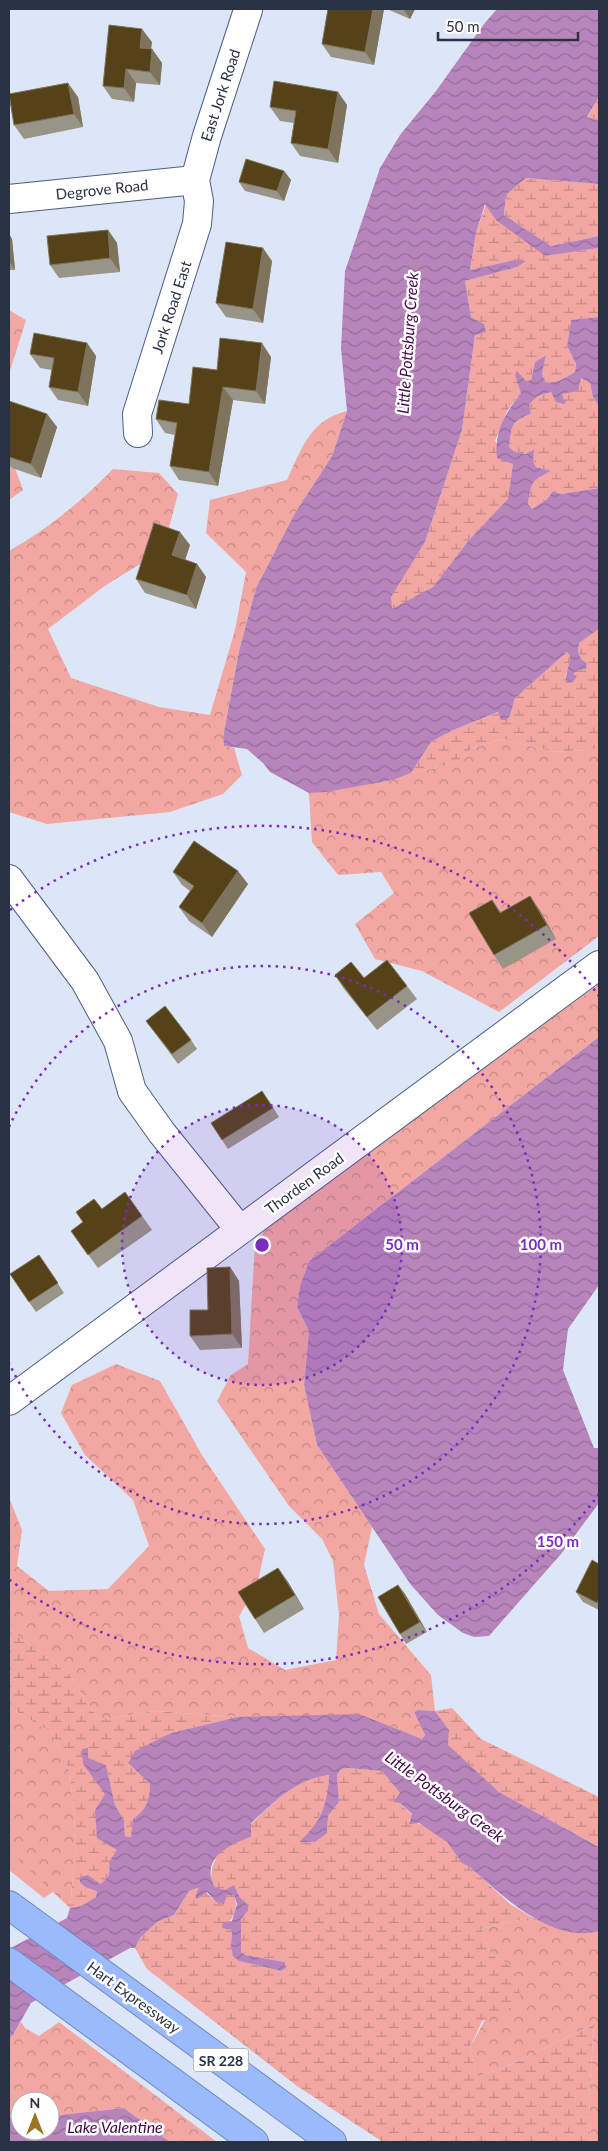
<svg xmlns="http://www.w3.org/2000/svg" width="608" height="2151" viewBox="0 0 608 2151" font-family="Lato,sans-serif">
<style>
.grass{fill:#f2a7a2}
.forest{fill:url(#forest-crowns)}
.wetland{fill:url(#wetland-marsh)}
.water{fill:url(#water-waves)}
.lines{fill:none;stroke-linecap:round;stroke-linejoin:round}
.minor-casing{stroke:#4c5e82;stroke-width:30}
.highway-casing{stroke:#728aba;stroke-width:30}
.minor{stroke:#fff;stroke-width:28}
.highway{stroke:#9abafb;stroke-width:28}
.wall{fill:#999488}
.shaded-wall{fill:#7e735c}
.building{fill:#554219;stroke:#7e735c}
.ring{fill:none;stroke:#7b2cbf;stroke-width:2.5;stroke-dasharray:2.5 5}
.labels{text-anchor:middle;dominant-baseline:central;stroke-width:5;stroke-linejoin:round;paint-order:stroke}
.shield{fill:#fff;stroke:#69707b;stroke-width:1}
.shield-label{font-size:14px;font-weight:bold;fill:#293242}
.street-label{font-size:15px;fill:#293242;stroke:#fff}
.water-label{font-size:16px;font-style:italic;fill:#46064d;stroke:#fff}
.centre{fill:#7b2cbf;stroke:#fff;stroke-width:2.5}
.ring-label{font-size:15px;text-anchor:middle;font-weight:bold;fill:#7b2cbf;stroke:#fff;stroke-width:5;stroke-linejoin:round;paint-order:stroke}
</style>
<defs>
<pattern id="forest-crowns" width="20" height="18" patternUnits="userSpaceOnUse" patternTransform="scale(1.25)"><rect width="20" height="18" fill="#f2a7a2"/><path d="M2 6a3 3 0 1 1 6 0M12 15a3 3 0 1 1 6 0" fill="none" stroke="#c48986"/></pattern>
<pattern id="wetland-marsh" width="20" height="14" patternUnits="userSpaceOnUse" patternTransform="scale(1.25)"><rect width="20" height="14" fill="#f2a7a2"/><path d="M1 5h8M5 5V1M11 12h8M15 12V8" fill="none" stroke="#c48986"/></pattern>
<pattern id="water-waves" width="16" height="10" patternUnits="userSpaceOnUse" patternTransform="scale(1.25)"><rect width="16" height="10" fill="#b785bc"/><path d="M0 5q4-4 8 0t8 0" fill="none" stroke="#956d9a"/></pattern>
</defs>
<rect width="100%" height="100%" fill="#dde6f7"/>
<path class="grass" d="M9,1851L54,1891L44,1898L9,1870Z"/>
<path class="forest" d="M9,310L26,320L9,374Z
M347,411L332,456L295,513L256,588L239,651L223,737L224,746L234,748L242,775L223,794L170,812L47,824L9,812V551C48,529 82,501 113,469L159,473L178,494L163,550L106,585L48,629L71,678L159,707L210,715L235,630L246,572L206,533L210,500L287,480C302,448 310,420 347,411Z
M9,452L23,490L9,500Z
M503,739L554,752L599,749V936L499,1012L422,971L375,959L355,924L394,893L381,872L338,875L312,842L309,793L393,780L411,773L454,764L473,748Z
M599,984V1037L309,1261L300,1286L297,1307L309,1331L304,1385L317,1445L372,1527L364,1565L379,1614L431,1675L435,1711L418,1710L414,1712L425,1735L422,1739L411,1735L272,1717H237L155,1711L99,1720L68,1673L9,1629V1497L22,1530L17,1566L49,1591L108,1589L149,1546L133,1500L85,1455L61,1413L72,1385L116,1364L160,1381L202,1455L265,1549L257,1586L239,1616L248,1648L285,1670L336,1660L339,1615L333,1561L322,1539L289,1506L217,1401L231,1375L248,1364L255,1242L273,1221Z
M9,1707L52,1733L70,1772L76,1842L70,1908L9,1851Z
M531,1917C552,1925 577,1937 599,1931V2142H591L589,2099L594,2024L508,2066L476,2077L470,2048L513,1967L491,1955L481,1929Z
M21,2022L25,2028L39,2036L59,2022L217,2142H170L124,2108L50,2116V2101H20V2124L9,2118V2038L13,2035Z"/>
<path class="wetland" d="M599,97V121L587,118Z
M526,178L599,184V236L551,246L504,215L506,195Z
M486,204L545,256L599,248V317L571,321L567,346L576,364L575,372L559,381L546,383L542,374L546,355L535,362L531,380L527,381L521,393L507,411L495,441L513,464L509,499L468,541L433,587L392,610L390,597L425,542L462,430L475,335L484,324L471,317L465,281L517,267L514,260L470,270L476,233Z
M581,378L590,383L593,397L599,406V488L561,494L553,491L547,499L532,509L528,504C532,478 528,484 551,471L536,467L533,461V449L527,454L515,452L509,447C512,427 510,421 531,414L528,404L538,396L551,392L554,398L564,400L561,394Z
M599,629V749L554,752L503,739L473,748L454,764L411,773L431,742L451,731L499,712L510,716L515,698L567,652L570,656V665L565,676L578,670L586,669L587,663L582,660L578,653L579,643Z
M9,1629L68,1673L99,1720L155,1711L237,1717L171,1733L129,1764L150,1784C151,1800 146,1810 133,1819L132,1837L125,1836L124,1820L115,1805L106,1765L87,1767L106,1794L95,1810L118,1850L109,1862C110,1873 110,1877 100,1884L92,1880L97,1891L96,1897L81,1906L70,1908L76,1842L70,1772L52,1733L9,1707Z
M452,1708L481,1739L599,1797V1847L499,1792L447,1745L449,1730L435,1711Z
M348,1768L382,1771L400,1793L394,1801L400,1803L412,1815L409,1821C422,1823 438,1833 448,1843C456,1851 459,1861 470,1867L510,1904L531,1917L481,1929L491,1955L513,1967L522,2002L482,2021L470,2048L476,2077L508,2066L594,2024L589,2099L591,2142H383L297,2086L147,1969L135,1948L140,1938L157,1922L174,1915L189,1891L199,1886L216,1902L227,1895H234C239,1909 233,1920 222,1928L232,1930L231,1946L239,1961L281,1971L286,1968L285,1962L245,1955L241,1952V1919L248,1911V1905L239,1896L215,1887L211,1880L212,1868L219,1851L233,1842L251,1837V1824C276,1801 294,1780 329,1775L328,1798L313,1830L327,1833L328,1816L339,1802L337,1775L341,1769Z"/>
<path class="water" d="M497,9H599V97L587,117L599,121V184L526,178L506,195L504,215L551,246L599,236V248L545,256L496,220L485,204L476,233L470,270L514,260L526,261L517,267L465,281L471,317L484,324L486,332L475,335L462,430L425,542L391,597L392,609L433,587L468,541L508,499L513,464L497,458C494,431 505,414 521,393L515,375L517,371L526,381L531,380L535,362L546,355L542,374L546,383L559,381L575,372L576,364L567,346L571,320L599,317V406L593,397L590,383L581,378L578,391L562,394L564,400H567L564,404L556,402L551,392L538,396L529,404L531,414C510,421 512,427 509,447L515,452L526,454L534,449L533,461L536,467L551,471C530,482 532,481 528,504L532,509L547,499L553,491L561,494L599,488V629L579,643L578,653L582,660L587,663L586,669L578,670L573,674L577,676L573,682L566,683C565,673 570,666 570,656L567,652L515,698L510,716L506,720H501L498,712L451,731L431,742L411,773L393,780L326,792L309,793L270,772L263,763L247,749L224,746L223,737L239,651L256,588L295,513L332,456L347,411L341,348L345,271L380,168L400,135L436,91L484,24Z
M599,1037V1285L568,1329L563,1370L594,1448H599V1503L561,1554L489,1636L474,1637L463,1633L438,1615L411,1585L317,1445L304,1385L309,1331L297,1307L300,1286L309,1261Z
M418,1710L435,1711L449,1730L448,1745L499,1792L599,1847V1931C552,1944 501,1895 470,1867L462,1863L447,1842L419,1823L409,1824L412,1814L400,1803L393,1802L400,1793L382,1771L348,1768L341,1769L337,1775L339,1802L328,1816L327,1833L315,1842H299C321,1823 328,1803 329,1775C294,1780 276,1801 251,1823V1837C229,1844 199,1860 215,1887L225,1890L234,1885L239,1896L248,1905V1911L241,1919V1952L245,1955L285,1962L286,1968L281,1971L239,1961L233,1956L231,1946L232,1930L222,1928L223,1922L232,1921L237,1904L234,1895H227L224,1904L216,1902L207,1892L197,1899L195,1898L199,1887L189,1891L174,1915L157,1922L140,1938L135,1948H130L31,2003L13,2035L9,2038V1949L67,1918L70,1908L81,1906L96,1897L97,1891L85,1887L80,1882V1877L88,1875L100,1884C110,1877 110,1873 109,1862L117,1850L97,1838L95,1810L105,1794L83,1764L82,1749L88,1748V1758L106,1765L115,1805L124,1820L125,1836L131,1837L133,1819C146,1810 150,1800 150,1784L128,1763L135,1751L171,1733L237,1717L359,1714L422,1739L425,1735L414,1712Z
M124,2108L170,2142H9V2118L20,2124V2131H50V2116Z"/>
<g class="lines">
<g class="minor-casing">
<path id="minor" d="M9,199L195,180
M138,433L137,414L197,224L199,201L195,180L207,136L248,10
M9,879L85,981L118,1041L132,1091L162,1133L240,1230
M9,1401L599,965"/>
</g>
<g class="highway-casing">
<path id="highway" d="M9,1905L332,2142
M9,1962L254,2142"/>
</g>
<use href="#minor" class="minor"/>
<use href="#highway" class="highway"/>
</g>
<path class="wall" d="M328,9H384L374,65L331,57L322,44Z
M387,9H415L410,19Z
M152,42L151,49H152L162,63L160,85L136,83L134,102L112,99L103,86Z
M338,92L347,105L338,163L300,156L291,143L294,123L280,121L270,107Z
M78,97L83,127L24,139L14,125Z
M284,171L291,180L284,201L245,191L239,182Z
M108,230L117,243L120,272L59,278L50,265Z
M9,234L12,239L15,270H9Z
M272,261L263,323L226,317L216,303Z
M87,343L96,356L88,406L58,400L49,387L52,370L40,368L30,354Z
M271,357L265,404L233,400L218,486L179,480L170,466L175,435L165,433L156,419L189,404Z
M9,401L47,414L57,427L41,478L12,468L9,464Z
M190,545L185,560L197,564L206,577L196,609L145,593L136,579Z
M173,872L248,884L212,937L189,921L179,907L190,891L182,885Z
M492,900L501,912L539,909L556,939L503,969L494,955Z
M335,975L407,986L417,999L377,1030L344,989Z
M146,1021L191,1040L197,1049L178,1064Z
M269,1101L279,1117L228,1149L222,1140Z
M125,1192L152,1230L98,1268L71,1231Z
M39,1255L64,1293L36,1312L10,1274Z
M230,1267L239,1281L242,1348L200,1350L190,1336L208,1310Z
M599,1564V1610L583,1602L576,1592Z
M278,1568L288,1582L304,1609L264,1633L255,1619Z
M398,1585L405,1594L427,1632L406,1644L400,1634Z"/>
<path class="shaded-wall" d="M373,9H384L374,65L365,52Z
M403,9H415L410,19Z
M142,29L152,42L149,61L140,48Z
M152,49L162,63L160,85L150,72Z
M126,69L136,83L134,102L124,88Z
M68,83L78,97L83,127L74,114Z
M338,92L347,105L338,163L328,149Z
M284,171L291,180L284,201L277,191Z
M108,230L117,243L120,272L110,258Z
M9,234L12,239L15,270L9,261Z
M263,248L272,261L263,323L253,309Z
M87,343L96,356L88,406L78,392Z
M262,343L271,357L265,404L256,391Z
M223,387L233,400L218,486L209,472Z
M47,414L57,427L41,478L31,464Z
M180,532L190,545L182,569L172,555Z
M197,564L206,577L196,609L187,595Z
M238,871L248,884L212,937L202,923Z
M530,896L539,909L556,939L547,925Z
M230,1267L239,1281L242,1348L232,1334Z
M278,1568L288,1582L304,1609L295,1595Z
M398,1585L405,1594L427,1632L420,1622Z"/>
<path class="building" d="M328,9H373L365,52L322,44Z
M109,25L142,29L140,48L152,49L150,72L126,69L124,88L103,86Z
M274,81L338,92L328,149L291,143L296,111L270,107Z
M68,83L74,114L14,125L9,94Z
M246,159L284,171L277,191L239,182Z
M108,230L110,258L50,265L47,236Z
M226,242L263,248L253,309L216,303Z
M34,333L87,343L78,392L49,387L54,358L30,354Z
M220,338L262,343L256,391L223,387L209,472L170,466L177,423L156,419L159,400L189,404L193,367L217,370Z
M9,401L47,414L31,464L9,457Z
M154,523L180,532L172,555L197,564L187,595L136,579Z
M194,841L238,871L202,923L179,907L194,886L173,872Z
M530,896L547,925L494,955L469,913L492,900L500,913Z
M387,960L407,986L367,1017L335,975L351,962L364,978Z
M165,1006L191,1040L172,1054L146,1021Z
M262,1091L273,1108L222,1140L211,1123Z
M125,1192L142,1216L88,1255L71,1231L83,1222L76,1212L94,1199L102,1209Z
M39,1255L58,1283L29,1302L10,1274Z
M230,1267L232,1334L190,1336V1310H208L207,1268Z
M592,1560L599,1564V1599L597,1603L576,1592Z
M278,1568L295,1595L255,1619L238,1592Z
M398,1585L420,1622L400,1634L378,1597Z"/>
<circle cx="262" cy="1245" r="140" fill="#7b2cbf" fill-opacity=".12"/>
<g class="ring">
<circle cx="262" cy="1245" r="140"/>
<path d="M9 1127A279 279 0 1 1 9 1363"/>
<path d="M599 1494A419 419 0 0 1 10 1580M10 910A419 419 0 0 1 599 996"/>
</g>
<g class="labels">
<rect class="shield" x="193.5" y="2048.5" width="55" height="23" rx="4"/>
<g class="shield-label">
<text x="221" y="2060">SR 228</text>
</g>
<g class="street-label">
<text transform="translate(220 95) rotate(-72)">East Jork Road</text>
<text transform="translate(102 189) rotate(-6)">Degrove Road</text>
<text transform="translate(171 307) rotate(-72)">Jork Road East</text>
<text transform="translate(304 1183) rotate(-36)">Thorden Road</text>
<text transform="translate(134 1997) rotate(36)">Hart Expressway</text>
</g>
<g class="water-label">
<text transform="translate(407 343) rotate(-86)">Little Pottsburg Creek</text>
<text transform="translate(445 1796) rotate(36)">Little Pottsburg Creek</text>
<text x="115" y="2126">Lake Valentine</text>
</g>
</g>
<circle cx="262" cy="1245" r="8" class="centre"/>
<g class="ring-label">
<text x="402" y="1250">50 m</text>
<text x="541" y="1250">100 m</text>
<text x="558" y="1547">150 m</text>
</g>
<rect width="608" height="2151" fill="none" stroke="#293242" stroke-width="20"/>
<g transform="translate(35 2116)"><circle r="24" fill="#ffffff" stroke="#a9adb3"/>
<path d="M0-4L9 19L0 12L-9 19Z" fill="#99751f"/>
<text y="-8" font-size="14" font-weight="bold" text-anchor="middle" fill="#293242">N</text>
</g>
<path d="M438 32v8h140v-8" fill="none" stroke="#293242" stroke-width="2.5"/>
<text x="446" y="32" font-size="15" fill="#293242" stroke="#ffffff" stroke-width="4" paint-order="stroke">50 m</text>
</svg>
